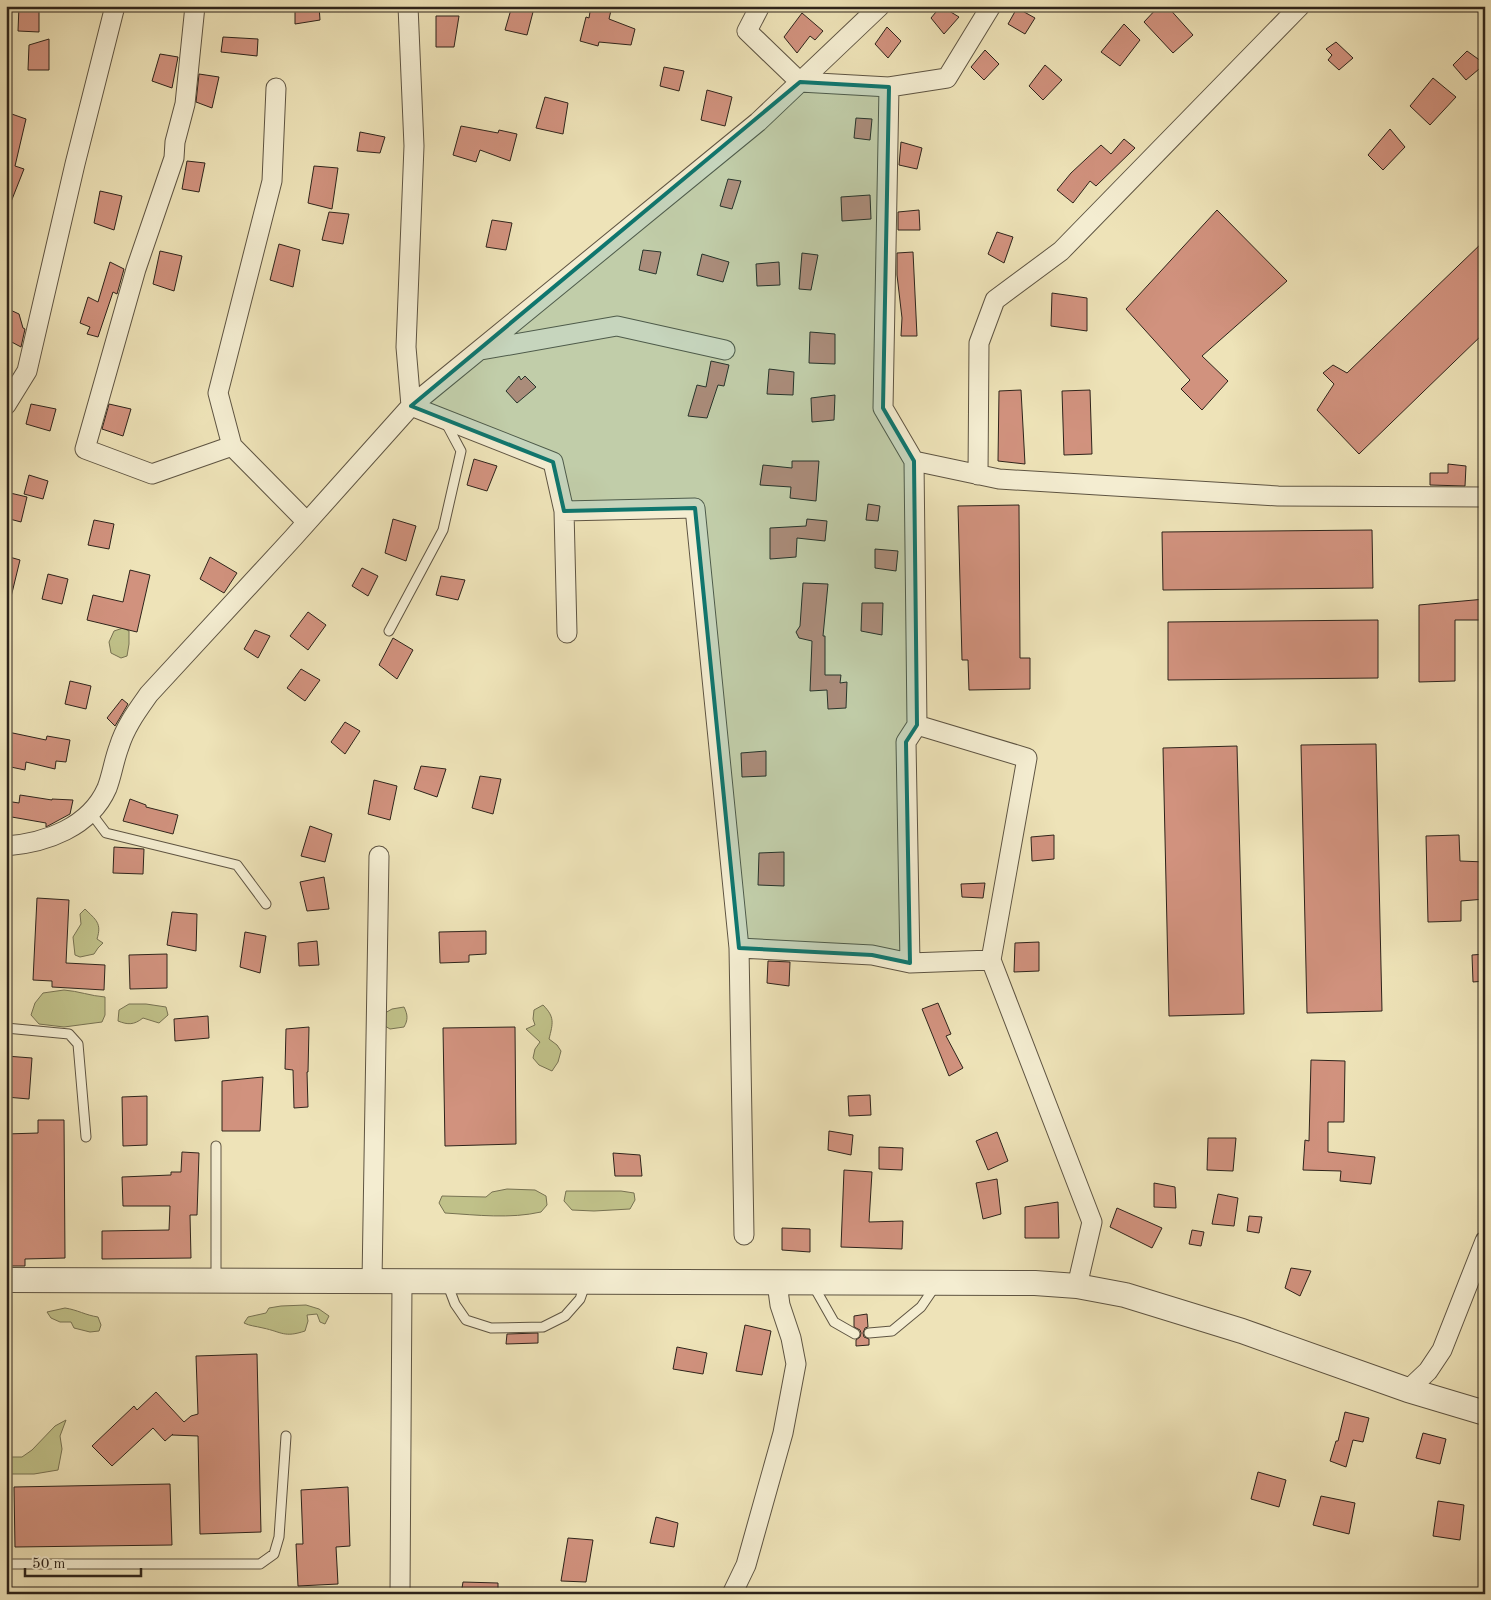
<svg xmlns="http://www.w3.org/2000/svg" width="1491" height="1600" viewBox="0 0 1491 1600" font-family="'Old Standard TT',serif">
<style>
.green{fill:#c0c189;stroke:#777252}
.building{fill:#d1927e;stroke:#2e241b}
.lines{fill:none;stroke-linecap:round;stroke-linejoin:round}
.service-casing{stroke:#5e5442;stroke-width:11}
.minor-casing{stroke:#5e5442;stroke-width:21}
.tertiary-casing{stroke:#5e5442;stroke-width:26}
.service{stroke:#f4edd1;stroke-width:9}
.minor{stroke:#f4edd1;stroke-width:19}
.tertiary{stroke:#f4edd1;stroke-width:24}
.marked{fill:#0f766e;fill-opacity:0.2;stroke:#0f766e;stroke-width:4;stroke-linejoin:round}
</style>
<rect width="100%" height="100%" fill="#eee3b8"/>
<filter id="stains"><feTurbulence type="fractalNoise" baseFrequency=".004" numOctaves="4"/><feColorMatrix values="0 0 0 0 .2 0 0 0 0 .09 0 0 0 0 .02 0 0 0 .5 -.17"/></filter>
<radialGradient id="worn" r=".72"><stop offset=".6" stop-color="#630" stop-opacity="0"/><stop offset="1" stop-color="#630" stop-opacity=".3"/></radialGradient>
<path class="green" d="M123,628L129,631V644L127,656L121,658L111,653L109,642L114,631Z
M85,909C96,920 102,923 97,939L103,943L98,948L94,954L80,957L75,955L73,937L81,924L80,914Z
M64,990C78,991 91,996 105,997V1015L102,1022L64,1027L39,1024L31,1015L35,1003L43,993Z
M129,1004H146L166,1007L168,1015L159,1023L143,1018C134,1025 128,1025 118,1021L119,1010Z
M543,1005C555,1017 553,1023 549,1039L557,1045L561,1051L558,1062L552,1071L539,1065L533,1058L535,1049L540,1042L526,1029L535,1025L533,1019L534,1010Z
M404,1007C408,1015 408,1020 404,1027L390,1029L385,1026V1013L392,1009Z
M507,1189L535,1190L546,1196L547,1205L541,1212C510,1219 477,1215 445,1213L439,1203L442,1196L486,1197L492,1192Z
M566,1191H621L634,1193L635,1200L630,1209L594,1211L572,1210L564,1201Z
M306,1305L319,1309L329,1316L325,1324L320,1322L317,1314L307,1315L308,1321L305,1331C284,1338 282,1332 263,1328C255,1326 250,1326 244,1323L248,1317L266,1313L269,1308L281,1306Z
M65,1308C78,1310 85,1315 98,1317L101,1325L99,1331L90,1332L74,1328L71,1322H60L51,1318L47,1312Z
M66,1420L60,1436L62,1449L58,1470L34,1474H6V1457H22L32,1450L55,1426Z"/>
<path class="building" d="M19,6H39V32L18,31Z
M295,6H319L320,20L295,24Z
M512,6L533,12L527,35L505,30Z
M591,6H612L609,19L635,29L631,45L599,42L598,46L580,41L586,17L589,18Z
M941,6L959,17L944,34L931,18Z
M1159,6H1167L1193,35L1173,53L1144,22Z
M1017,8L1035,18L1025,34L1008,24Z
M802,13L823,31L815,40L810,36L797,53L784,37Z
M436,16H459L454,47H436Z
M1124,24L1140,40L1120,66L1101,52Z
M887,27L901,41L888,58L875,44Z
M223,37L258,39L257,56L221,52Z
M49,39V70H28L29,45Z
M1336,42L1353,58L1339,70L1328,60L1332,55L1326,49Z
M985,50L999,64L984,80L971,67Z
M1467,51L1485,64L1466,80L1453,65Z
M160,54L178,57L172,88L152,81Z
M1045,65L1062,80L1043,100L1029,86Z
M664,67L684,71L679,91L660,86Z
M199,74L219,77L212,108L196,102Z
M1433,78L1456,97L1430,125L1410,106Z
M707,90L732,97L725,126L701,120Z
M545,97L568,103L563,134L536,128Z
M6,112L26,119L15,166L24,169L7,212Z
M856,118L872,119L870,140L854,138Z
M461,126L498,133L499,130L517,134L510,161L480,150L476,162L453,155Z
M1390,129L1405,147L1383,170L1368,155Z
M360,132L385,137L380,153L357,151Z
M1124,139L1135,148L1096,186L1090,181L1073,203L1057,190L1071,173L1101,145L1111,154Z
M901,142L922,148L917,169L899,165Z
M187,161L205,163L199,192L182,189Z
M314,166L338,168L332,209L308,203Z
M728,179L741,181L732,209L720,206Z
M100,191L122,196L114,230L94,223Z
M870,195L871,219L842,221L841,197Z
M919,210L920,230H898V212Z
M1217,210L1287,281L1202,356L1228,381L1202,410L1181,389L1190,380L1126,309Z
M329,212L349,214L343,244L322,240Z
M492,220L512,223L506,250L486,247Z
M997,232L1013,237L1004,263L988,254Z
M1485,240V332L1359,454L1317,410L1334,384L1323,373L1333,365L1347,373Z
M279,244L300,250L293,287L270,280Z
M643,250L661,252L656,274L639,270Z
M160,251L182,256L174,291L153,284Z
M913,252L917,336H901L902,318L897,275V253Z
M802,253L818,255L811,290L799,289Z
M702,254L729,262L723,282L697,275Z
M110,262L124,269L117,294L113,292L98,337L87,334L90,327L80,323L88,297L98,302Z
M779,262L780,285L757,286L756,264Z
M1052,293L1087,298V331L1051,326Z
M6,308L19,314L23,328L25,329L21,347L6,339Z
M810,332L835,334V364L809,363Z
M711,361L729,365L724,386L718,385L707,418L688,416L697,385L706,387Z
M769,369L794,372L793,395L767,394Z
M519,376L521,380L525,376L536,387L517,403L506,391Z
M1021,390L1025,464L998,461L999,391Z
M1090,390L1092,454L1064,455L1062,391Z
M835,395L834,420L812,422L811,398Z
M31,404L56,409L50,431L26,424Z
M109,404L131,409L123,436L102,429Z
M474,459L497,466L487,491L467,485Z
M792,461H819L816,501L790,498L791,487L760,485L763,465L792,468Z
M1448,464L1466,466L1465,486L1430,485V473H1448Z
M29,475L48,481L43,499L24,494Z
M6,492L27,497L21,522L6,518Z
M868,504L880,506L878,521L866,520Z
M1019,505L1020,658H1030V689L969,690L968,660H962L958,506Z
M393,519L416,526L406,561L385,553Z
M807,519L827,521L825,541L797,538L796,557L770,559V528L806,526Z
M94,520L114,524L109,549L88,545Z
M1372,530L1373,588L1163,590L1162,532Z
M875,549L898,551L896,571L875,568Z
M6,556L20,560L11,597H6Z
M210,557L237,573L224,593L200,579Z
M362,568L378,576L368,596L352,586Z
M130,570L150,575L137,632L87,620L93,595L123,602Z
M48,574L68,579L62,604L42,599Z
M441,576L465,580L458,600L436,595Z
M803,583L828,584L823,636H825V675H841L840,683L847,682L846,708L828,709L827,690L810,691L812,641L799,638L796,632L800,626Z
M1485,599V620H1455V681L1419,682V605Z
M862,603H883L882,635L861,631Z
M308,612L326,625L308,650L290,636Z
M1378,620V678L1168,680V622Z
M255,630L270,636L258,658L244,649Z
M393,638L413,650L397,679L379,665Z
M301,669L320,680L305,701L287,688Z
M70,681L91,686L86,709L65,704Z
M122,699L128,704L115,726L107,718Z
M345,722L360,731L345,754L331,742Z
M8,732L46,740L47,736L70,740L66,762L56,761L55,769L26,762L25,770L6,766V741Z
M1376,744L1382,1011L1307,1013L1301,745Z
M1237,746L1244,1014L1169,1016L1163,748Z
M766,751V776L742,777L741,753Z
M421,766L446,769L437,797L414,789Z
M480,776L501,779L493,814L472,808Z
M374,780L397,786L390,820L368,814Z
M20,795L52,800V799L73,800L70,814L46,827V823L6,816V801L19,803Z
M130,799L146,805V807L178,815L173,834L123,821Z
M310,826L332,834L325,862L301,856Z
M1054,835V859L1032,861L1031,837Z
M1459,835L1460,861L1485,862V899L1461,901V921L1428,922L1426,836Z
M114,847L144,849L143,874L113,873Z
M784,852V886L758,885L759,853Z
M324,877L329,909L307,911L300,882Z
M985,883L983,898L962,897L961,884Z
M37,898L69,900L66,963L105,965L104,990L52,987V981L33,980Z
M172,912L197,914L196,951L167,945Z
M486,931V954L469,955V962L440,963L439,932Z
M245,932L266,936L260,973L240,967Z
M317,941L319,965L299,966L298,943Z
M1039,942V971L1014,972L1015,943Z
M167,954V988L130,989L129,955Z
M1485,954V981L1473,982L1472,955Z
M768,961L790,962L789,986L767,983Z
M938,1003L951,1034L946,1036L963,1068L949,1076L922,1009Z
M208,1016L209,1038L175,1041L174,1019Z
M309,1027L308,1072H307L308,1107L294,1108L293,1070L285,1069L286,1029Z
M515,1027L516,1144L445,1146L443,1028Z
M6,1056L32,1058L29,1099L6,1097Z
M1311,1060L1345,1061L1344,1122H1328V1152L1375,1157L1371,1184L1340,1181L1341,1171L1303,1170L1305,1140L1309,1141Z
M263,1077L260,1131H222V1081Z
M870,1095L871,1115L849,1116L848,1096Z
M147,1096V1145L123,1146L122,1097Z
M38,1120H64L65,1258L25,1259V1266H6V1134L38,1133Z
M829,1131L853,1135L851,1155L828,1150Z
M997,1132L1008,1161L988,1170L976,1141Z
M1208,1138H1236L1233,1171L1207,1170Z
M879,1147L903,1148L902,1170L879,1169Z
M182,1152L199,1153L197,1215H190L191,1258L102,1259V1231L169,1230L170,1206H123L122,1177L171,1175V1172H181Z
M613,1153L640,1155L642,1176H615Z
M844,1170L872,1172L869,1222L903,1221L902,1249L841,1247Z
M997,1179L1001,1214L983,1219L976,1183Z
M1154,1183L1175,1187L1176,1208L1154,1207Z
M1218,1194L1238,1198L1234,1226L1212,1224Z
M1058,1202L1059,1238H1025V1207Z
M1117,1208L1162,1228L1152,1248L1110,1227Z
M1249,1216L1262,1217L1259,1233L1247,1231Z
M782,1228L810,1229V1252L782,1250Z
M1192,1230L1204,1232L1201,1246L1189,1244Z
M1291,1268L1311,1271L1300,1296L1285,1288Z
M867,1314L868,1327L865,1328L863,1333L864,1337L869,1339V1345L856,1346V1340L860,1337L861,1333L860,1330L854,1327V1316Z
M745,1325L771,1331L762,1375L736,1371Z
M538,1333V1343L506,1344L507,1334Z
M677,1347L707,1353L703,1374L673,1369Z
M257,1354L261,1532L200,1534L198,1436L172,1435L173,1434L165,1441L153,1428L112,1466L92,1446L134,1406L137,1410L156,1392L184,1422L191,1416L198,1414L196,1356Z
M1345,1412L1369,1418L1363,1442L1353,1440L1346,1467L1330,1461L1336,1441H1338Z
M1423,1433L1446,1439L1440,1464L1416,1458Z
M1258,1472L1286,1480L1279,1507L1251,1499Z
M170,1484L172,1545L15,1547L14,1487Z
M348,1487L350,1546L336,1547L338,1584L298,1586L296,1544H303L301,1490Z
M1321,1496L1355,1503L1349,1534L1313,1525Z
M1438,1501L1464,1505L1460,1540L1433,1536Z
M656,1517L678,1523L674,1547L650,1543Z
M568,1538L593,1540L586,1582L561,1581Z
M463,1582L498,1583V1594H461Z"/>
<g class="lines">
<g class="service-casing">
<path id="service" d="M389,631L443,530L461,451L446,423
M91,813L106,833L237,865L266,904
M6,1028L69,1034L78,1044L86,1137
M216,1146V1280
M447,1283L455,1304L466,1320L491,1328L543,1327L565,1316L580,1299L586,1282
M813,1285L834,1322L855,1334
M869,1333L892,1331L921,1307L936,1285
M6,1564H260L274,1554L279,1537L286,1436"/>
</g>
<g class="minor-casing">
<path id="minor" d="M195,6L185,104L175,142L174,158L136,269L85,449L152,474L232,446L307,522
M408,6L414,146L406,347L411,406L553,462L564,511L695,508L739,948L744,1235
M760,6L747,31L800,82L889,87L947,78L991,6
M889,87L883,408L914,461L917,725L906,742L910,963
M481,350L617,326L725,350
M6,405L27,371L75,164L115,6
M232,446L218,393L272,181L276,88
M914,461L999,479L1278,496L1485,497
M978,475L979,343L995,300L1061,251L1300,6
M564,511L567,633
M917,725L1027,758L991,960L1092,1222L1077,1286
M6,846C46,843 90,827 107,788C112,775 114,760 119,747C125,727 137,711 149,694L292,539L411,406L758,122L880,6
M739,948L872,955L910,963L991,960
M372,1281L379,856
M1408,1390L1428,1371L1442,1350L1485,1241
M400,1594L402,1282
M732,1594L746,1565L783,1433L796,1364L791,1338L780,1305L777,1283"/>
</g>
<g class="tertiary-casing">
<path id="tertiary" d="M6,1280L1035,1283L1077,1286L1125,1295L1242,1331L1408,1390L1485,1413"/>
</g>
<use href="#service" class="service"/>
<use href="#minor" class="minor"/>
<use href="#tertiary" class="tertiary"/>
</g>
<path class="marked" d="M800,82L889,87L883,408L914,461L917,725L906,742L910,963L872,955L739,948L695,508L564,511L553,462L411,406Z"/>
<rect width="1491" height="1600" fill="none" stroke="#eee3b8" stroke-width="25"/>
<rect x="8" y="8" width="1476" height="1585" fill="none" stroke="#2e241b" stroke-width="2.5"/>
<rect x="12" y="12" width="1466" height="1575" fill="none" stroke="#2e241b"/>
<path d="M25 1568v8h116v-8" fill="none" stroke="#2e241b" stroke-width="2.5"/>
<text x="32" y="1568" font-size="15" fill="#2e241b" stroke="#f4edd1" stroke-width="4" paint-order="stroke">50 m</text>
<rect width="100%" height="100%" filter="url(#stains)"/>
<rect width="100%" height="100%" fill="url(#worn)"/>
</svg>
